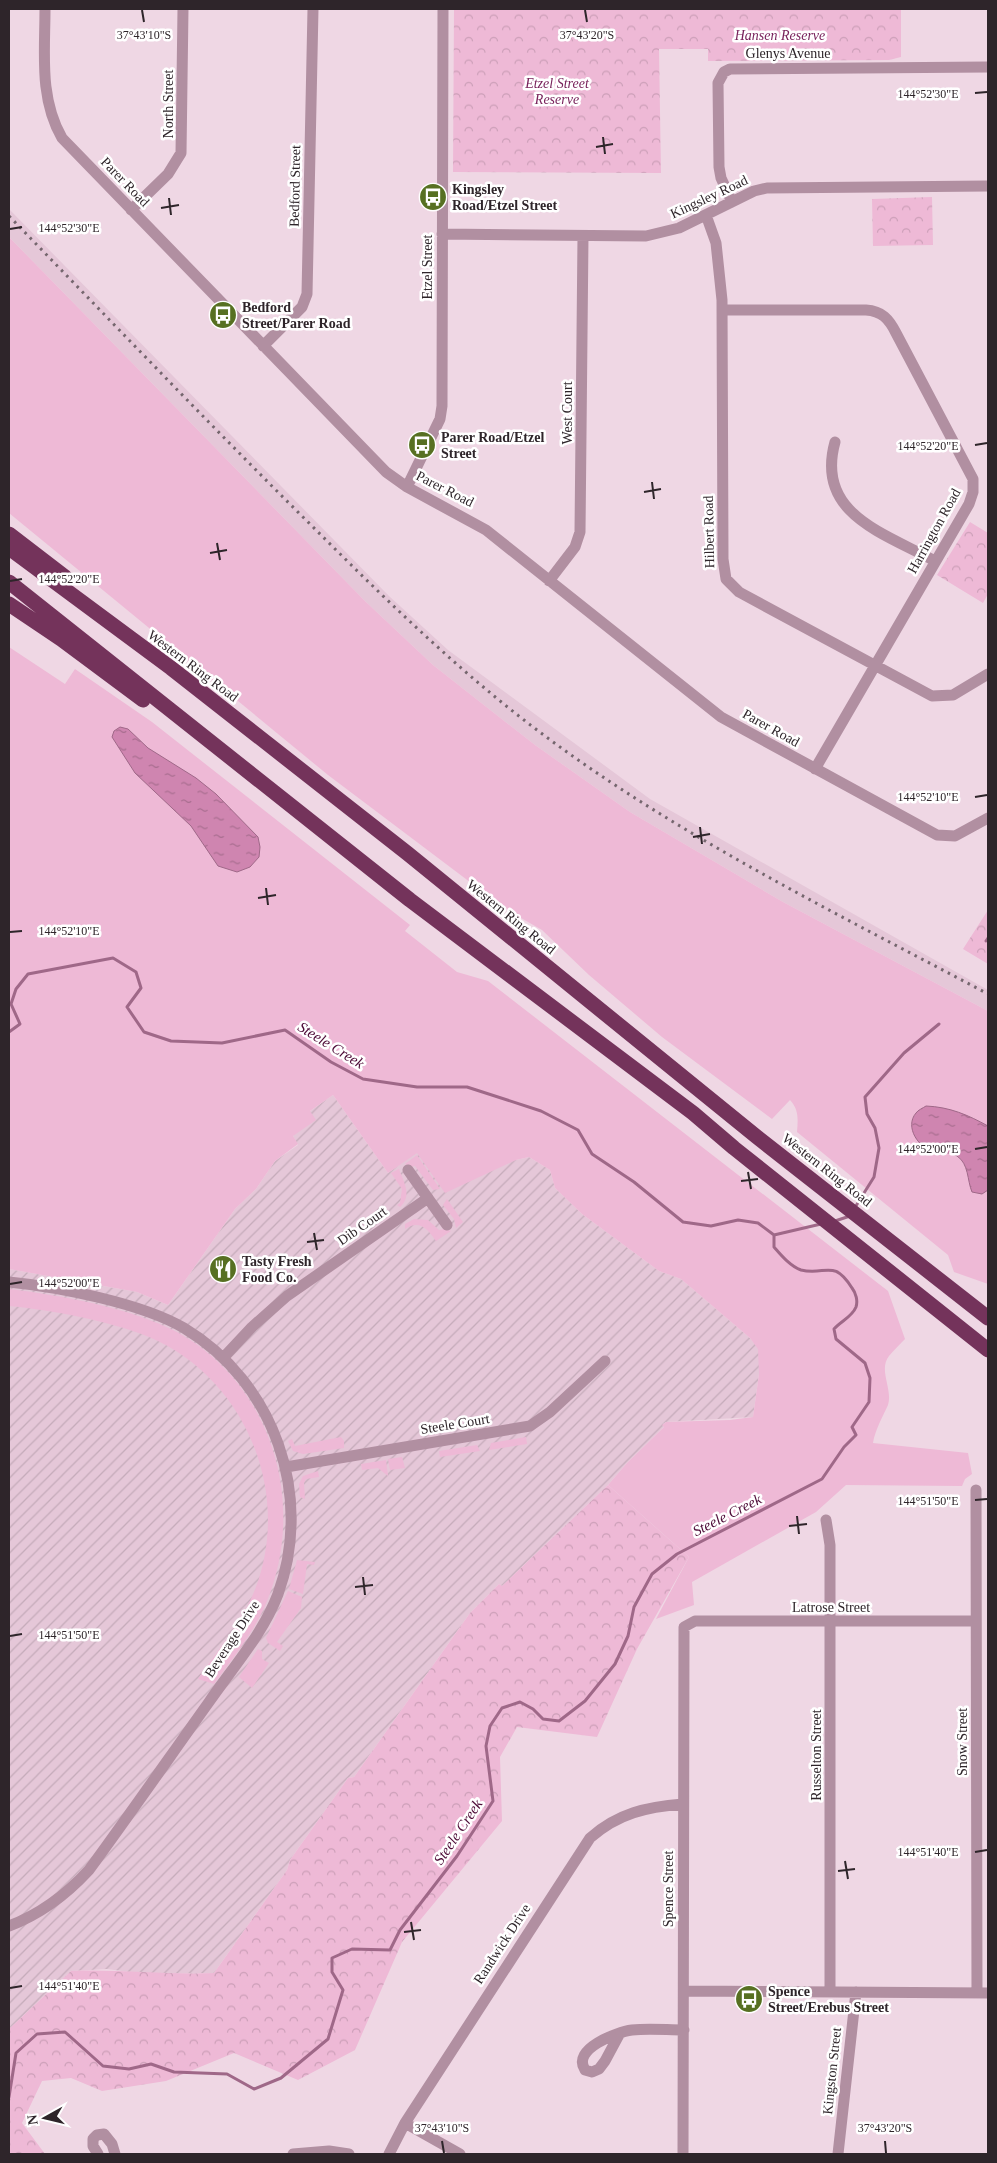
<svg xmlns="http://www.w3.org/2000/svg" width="997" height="2163" viewBox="0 0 997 2163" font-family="'Times New Roman',serif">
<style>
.built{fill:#e5c7d8}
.industrial{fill:url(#industrial-furrows)}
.grass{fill:#eeb9d6}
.forest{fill:url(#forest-crowns)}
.water{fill:url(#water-ripples);stroke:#9f6888}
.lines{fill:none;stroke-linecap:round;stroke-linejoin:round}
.stream{stroke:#9f6888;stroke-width:3}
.minor{stroke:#b18fa1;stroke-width:11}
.highway{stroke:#74335b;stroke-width:15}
.rail{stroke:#75666e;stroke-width:3;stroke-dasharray:2.5 5;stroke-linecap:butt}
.ticks{fill:none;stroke:#2e252a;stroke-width:2}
.labels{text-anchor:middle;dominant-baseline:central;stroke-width:5;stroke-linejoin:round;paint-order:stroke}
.park-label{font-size:14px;font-style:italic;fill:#78225b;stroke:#fff}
.street-label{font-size:14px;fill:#2e252a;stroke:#fff}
.poi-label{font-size:14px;font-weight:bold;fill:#2e252a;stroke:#fff;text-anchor:start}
.water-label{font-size:15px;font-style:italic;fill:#4d0b37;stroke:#fff}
.ticks-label{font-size:12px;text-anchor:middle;fill:#2e252a;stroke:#fff;stroke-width:5;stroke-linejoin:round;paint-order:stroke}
</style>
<defs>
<pattern id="industrial-furrows" width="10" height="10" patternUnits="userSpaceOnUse" patternTransform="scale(1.25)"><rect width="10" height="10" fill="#e5c7d8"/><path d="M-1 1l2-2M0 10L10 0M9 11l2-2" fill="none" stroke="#c5abba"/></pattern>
<pattern id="forest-crowns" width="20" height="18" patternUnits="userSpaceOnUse" patternTransform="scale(1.25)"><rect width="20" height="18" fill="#eeb9d6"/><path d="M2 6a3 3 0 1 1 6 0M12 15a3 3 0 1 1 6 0" fill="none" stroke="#cc9fb8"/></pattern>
<pattern id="water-ripples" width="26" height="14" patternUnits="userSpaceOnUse" patternTransform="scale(1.25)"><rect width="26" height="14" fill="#cf85b0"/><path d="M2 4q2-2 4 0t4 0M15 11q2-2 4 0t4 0" fill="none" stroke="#a86d8f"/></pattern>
</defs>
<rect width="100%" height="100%" fill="#efd7e4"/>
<path class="built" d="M9,209L389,596L448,650L650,799L988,990V1011L783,902L630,812L535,745L433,665L365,601L9,237Z"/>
<path class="industrial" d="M333,1095L388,1173L417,1152L516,1160L529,1157L550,1170L555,1188L582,1214L659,1271L681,1279L750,1338L759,1349V1374L753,1417L666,1422L663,1424L664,1427L627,1463L608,1485L502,1586L499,1584L470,1613L354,1777L348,1778L290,1860L287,1870L214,1973L145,1974L107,1969L71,1971L9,2029V1269L137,1292L168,1305L235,1209L256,1189L275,1161L298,1145L293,1136L310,1111Z"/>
<path class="grass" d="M9,237L365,601L433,665L535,745L630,812L783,902L988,1011V1284L954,1272L948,1255L797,1132C798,1119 799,1110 790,1100L772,1119L662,1037L589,975L542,930L507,910L328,775L9,513Z
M9,647L65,684L75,669L152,722L410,925L405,931L457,972L488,981L888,1291L905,1339C900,1344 894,1350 889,1356C878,1370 893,1389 888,1405C883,1416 875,1430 873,1443L968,1453L972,1474L965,1479L962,1486L846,1485L816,1512L692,1582L694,1605L656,1619L689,1557L608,1485L627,1463L664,1427L662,1425L666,1422L730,1420L753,1417L759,1374L758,1349L750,1338L681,1279L659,1271L582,1214L555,1188L550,1170L529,1157L516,1160L445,1193L417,1153L388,1173L333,1095L310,1111L316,1120L293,1136L298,1144L275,1161L256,1189L235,1209L168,1305L137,1292L9,1269Z
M417,1155L440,1189L433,1190L415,1166L410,1167L405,1164Z
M399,1169C403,1181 413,1195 400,1207L397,1205L400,1203L402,1189L391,1173Z
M447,1199L463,1222L456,1228L454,1219L443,1205Z
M414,1219L428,1220L439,1230L445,1229L451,1231L436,1241C428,1229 419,1219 405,1229V1224Z
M9,1289C60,1295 131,1308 177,1332C272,1384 307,1503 267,1601C255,1631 233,1658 214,1684L198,1679C218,1650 243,1621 256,1587C292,1490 244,1377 149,1337C110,1321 51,1310 9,1306Z
M341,1437L344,1441V1448L303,1454L293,1451L288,1441L292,1439L295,1446Z
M526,1437L527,1444L489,1450L491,1443Z
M477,1445L480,1451L440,1457L439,1451Z
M402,1457L405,1468L390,1470L388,1459Z
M386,1460L388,1476L378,1468L362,1470L361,1464Z
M318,1471L319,1477L306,1479L304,1483L305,1499L300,1497L299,1484L303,1476Z
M297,1560L315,1562L314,1565L307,1564L303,1594L289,1589Z
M288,1591L302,1597L301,1608L277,1642L283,1646L280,1651L268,1643L266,1638Z
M258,1649L262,1651V1659L269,1663L252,1688L239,1677Z"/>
<path class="forest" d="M454,9H901V57L889,60L708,61V49H659L661,173L453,172Z
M932,197L933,245L873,246L872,199Z
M970,522L988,533V594L983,603L937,575Z
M988,910V964L963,949Z
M608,1485L689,1557L637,1649L597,1737L517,1727L500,1757L502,1821L402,1942L355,2050L298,2080L234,2053L166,2081L102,2091L71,2078L42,2081L22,2123L45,2154H9V2029L71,1971C119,1969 166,1975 214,1973L287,1870L290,1860L348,1778L354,1777L470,1613L499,1584L502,1586Z"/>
<path class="water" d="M120,727L128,729L148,748L196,778L216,794L258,837L260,847L259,857L250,867L237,872L218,866L191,826L135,773L112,737L114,731Z
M926,1106C950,1107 968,1115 988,1126V1190L982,1194L972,1192C967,1180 969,1164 957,1156C949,1151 943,1154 935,1152C919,1149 904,1127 916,1113C918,1110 923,1108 926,1106Z"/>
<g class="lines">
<path class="stream" d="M986,941L988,938
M9,1032L20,1024L11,1004L16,989L28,974L113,958L136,972L141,988L127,1007L144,1032L171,1041L222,1043L285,1030L331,1062L363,1079L417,1087H467L541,1111L578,1130L592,1154L634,1182L683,1222L711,1226L738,1220L758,1223L774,1235
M854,1209L874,1177L879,1148L875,1128L867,1114L865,1097L904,1053L939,1024
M835,1221L850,1216
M9,2097L16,2053L37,2034L65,2032L103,2066L129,2069L151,2064L174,2072L227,2074L254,2089L281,2078L328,2039L343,1990L332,1972V1958L352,1949L390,1950L400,1930L457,1856L493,1801L486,1746L490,1726L502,1708L520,1702L533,1709L543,1719L559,1721L585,1701L615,1664L628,1636L634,1607L652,1574L677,1554L822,1479L844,1447L856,1435L852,1427L869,1402L870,1378L865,1363L836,1339L834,1329C841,1321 852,1317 856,1307C858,1301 856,1293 852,1288C833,1258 826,1276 801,1270C790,1266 781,1255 774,1247V1235L821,1224"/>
<path class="minor" d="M45,9C45,53 39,98 62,138L386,472L407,487L486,530L721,717L937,835L955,836L988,818
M732,202L721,178L719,167L718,83L724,72L730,69L988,67
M131,210L168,174L181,153L183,9
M706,215L716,243L722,300L723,559L726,579L739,592L932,696L953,695L988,674
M442,234L646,236L679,228L754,191L767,188L988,186
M722,310H866C882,311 889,319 896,333L973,479V492L969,504L815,769
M263,346L302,307L307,294L313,9
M835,442C815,514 884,533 935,561
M407,487L440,419L442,406L443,9
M549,581L575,547L580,532L583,236
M408,1170L447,1225
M9,1282C59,1287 141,1303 184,1328C274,1382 314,1495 278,1594C263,1634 233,1667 209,1702C169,1758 130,1814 89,1870C66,1895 41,1914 9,1926
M223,1358L252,1327L287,1296L428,1198
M286,1467L530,1426L550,1412L605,1361
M976,1490L977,1993
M826,1520L830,1545V1992
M684,1991L988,1993
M619,2035L605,2061L599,2069L592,2072L585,2070C571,2049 617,2032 632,2030C649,2028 667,2030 684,2030
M405,2123L460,2154
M98,2154L93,2146V2139L97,2135L104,2134L112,2144L115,2154
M293,2154L329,2151L349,2154
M389,2154L405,2123L590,1838C618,1813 647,1807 683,1804
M683,2154L684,1627L695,1621H976
M838,2154L856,1992"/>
<path class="highway" d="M9,534L65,577
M9,548L171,668L407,853L757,1137L988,1318
M9,582L410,900L693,1113L734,1148L988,1350
M9,604L61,639L143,700"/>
<path class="rail" d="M9,216C109,319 208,423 310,524C374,588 439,652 510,709C655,825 825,907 988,994"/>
</g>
<path class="ticks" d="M142,10L144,22M585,10L587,22M975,93L987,92M603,137L605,154M596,147L613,144M169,198L171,215M161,208L179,205M10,229L22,227M975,445L987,443M652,482L654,499M644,492L661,489M217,543L220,560M210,553L227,550M10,581L22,579M975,797L987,795M700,827L702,844M693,837L710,834M266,888L268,905M258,898L276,895M10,932L22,931M975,1149L987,1147M748,1172L751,1189M741,1181L758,1179M314,1233L317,1250M307,1242L324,1240M10,1284L22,1282M975,1500L987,1499M797,1516L799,1534M789,1526L807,1524M363,1577L365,1595M355,1587L373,1585M10,1636L22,1634M975,1852L987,1850M845,1861L848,1879M838,1871L855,1869M411,1922L414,1940M404,1932L421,1930M10,1988L22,1986M442,2141L444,2153M885,2141L886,2153"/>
<defs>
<g id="bus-disc" transform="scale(1.4375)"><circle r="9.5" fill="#577022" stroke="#fff"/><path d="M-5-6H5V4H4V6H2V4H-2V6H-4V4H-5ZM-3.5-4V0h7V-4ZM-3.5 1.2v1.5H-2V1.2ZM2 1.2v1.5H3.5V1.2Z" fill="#fff"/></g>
<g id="restaurant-disc" transform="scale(1.4375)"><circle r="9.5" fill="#577022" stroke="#fff"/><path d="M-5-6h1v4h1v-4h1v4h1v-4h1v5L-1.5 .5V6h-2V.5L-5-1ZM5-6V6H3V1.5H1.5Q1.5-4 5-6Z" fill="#fff"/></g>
</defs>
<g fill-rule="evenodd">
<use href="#bus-disc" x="433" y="197"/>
<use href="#bus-disc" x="223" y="315"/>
<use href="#bus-disc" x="422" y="445"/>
<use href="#restaurant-disc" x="223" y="1269"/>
<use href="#bus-disc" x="749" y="1999"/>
</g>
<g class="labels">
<g class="park-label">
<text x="780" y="35">Hansen Reserve</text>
<text x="557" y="83">Etzel Street<tspan x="557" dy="16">Reserve</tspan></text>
</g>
<g class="street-label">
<text x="788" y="53">Glenys Avenue</text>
<text transform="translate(168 104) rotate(-90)">North Street</text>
<text transform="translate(125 182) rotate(46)">Parer Road</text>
<text transform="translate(295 186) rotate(-89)">Bedford Street</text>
<text transform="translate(709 197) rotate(-25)">Kingsley Road</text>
<text transform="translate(427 267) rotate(-90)">Etzel Street</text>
<text transform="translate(567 413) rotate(-90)">West Court</text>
<text transform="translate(445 489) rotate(27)">Parer Road</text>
<text transform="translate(934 531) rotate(-61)">Harrington Road</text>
<text transform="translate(709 532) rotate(-91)">Hilbert Road</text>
<text transform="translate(193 666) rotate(37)">Western Ring Road</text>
<text transform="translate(771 728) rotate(29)">Parer Road</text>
<text transform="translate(511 917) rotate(39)">Western Ring Road</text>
<text transform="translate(827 1170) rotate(38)">Western Ring Road</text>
<text transform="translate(362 1226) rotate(-35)">Dib Court</text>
<text transform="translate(455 1424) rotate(-9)">Steele Court</text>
<text x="831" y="1607">Latrose Street</text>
<text transform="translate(232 1639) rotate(-57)">Beverage Drive</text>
<text transform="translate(962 1742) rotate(-90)">Snow Street</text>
<text transform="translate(816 1755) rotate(-90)">Russelton Street</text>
<text transform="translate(668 1889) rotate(-90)">Spence Street</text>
<text transform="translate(502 1944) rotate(-57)">Randwick Drive</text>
<text transform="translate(832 2071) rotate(-84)">Kingston Street</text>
</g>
<g class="poi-label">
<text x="452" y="189">Kingsley<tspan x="452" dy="16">Road/Etzel Street</tspan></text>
<text x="242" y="307">Bedford<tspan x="242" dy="16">Street/Parer Road</tspan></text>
<text x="441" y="437">Parer Road/Etzel<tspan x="441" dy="16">Street</tspan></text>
<text x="242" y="1261">Tasty Fresh<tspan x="242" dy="16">Food Co.</tspan></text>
<text x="768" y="1991">Spence<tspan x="768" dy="16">Street/Erebus Street</tspan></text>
</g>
<g class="water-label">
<text transform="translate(331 1045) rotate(32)">Steele Creek</text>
<text transform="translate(727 1515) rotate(-27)">Steele Creek</text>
<text transform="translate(458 1832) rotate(-56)">Steele Creek</text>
</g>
</g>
<g class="ticks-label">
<text x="144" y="39">37°43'10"S</text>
<text x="587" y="39">37°43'20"S</text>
<text x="928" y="98">144°52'30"E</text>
<text x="69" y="232">144°52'30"E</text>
<text x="928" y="450">144°52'20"E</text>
<text x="69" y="583">144°52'20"E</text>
<text x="928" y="801">144°52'10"E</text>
<text x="69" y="935">144°52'10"E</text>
<text x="928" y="1153">144°52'00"E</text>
<text x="69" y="1287">144°52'00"E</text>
<text x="928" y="1505">144°51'50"E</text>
<text x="69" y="1639">144°51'50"E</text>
<text x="928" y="1856">144°51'40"E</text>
<text x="69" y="1990">144°51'40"E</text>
<text x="442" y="2132">37°43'10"S</text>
<text x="885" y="2132">37°43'20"S</text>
</g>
<rect width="997" height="2163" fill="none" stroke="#2e252a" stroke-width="20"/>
<g transform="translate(45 2118) rotate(262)" stroke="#ffffff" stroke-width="4" paint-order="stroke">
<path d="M0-4L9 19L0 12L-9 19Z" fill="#2e252a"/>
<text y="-8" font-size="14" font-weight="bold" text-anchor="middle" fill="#2e252a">N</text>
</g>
</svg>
